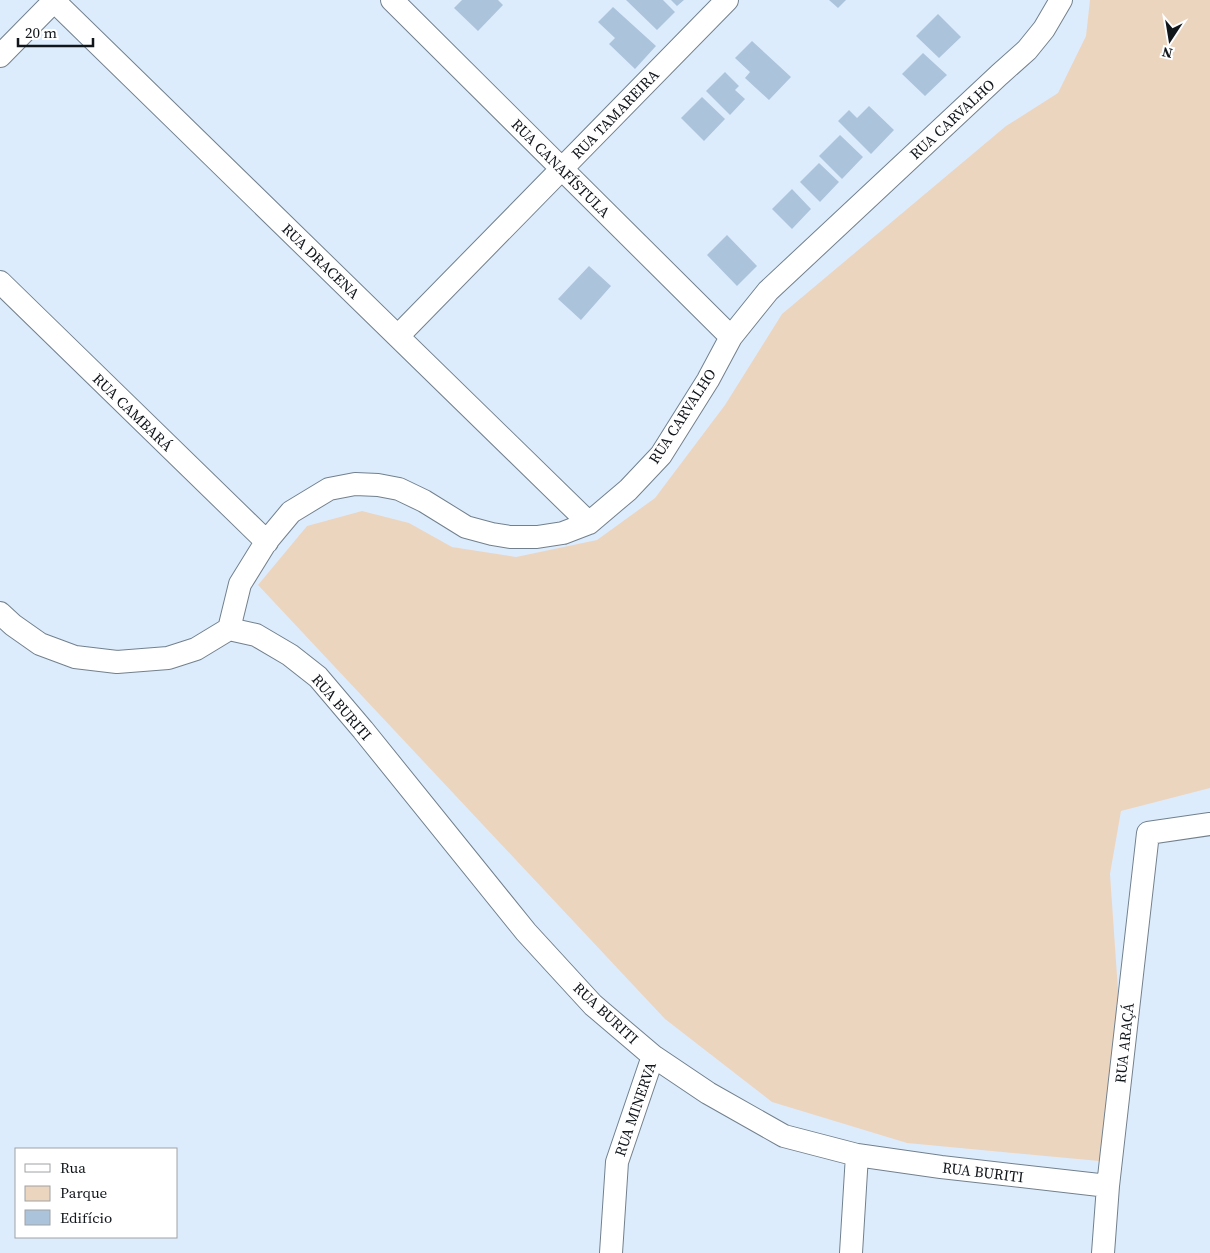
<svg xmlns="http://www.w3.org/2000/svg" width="1210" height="1253" viewBox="0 0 1210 1253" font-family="'Source Serif 4',serif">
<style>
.green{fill:#ecd5bf}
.building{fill:#abc3db}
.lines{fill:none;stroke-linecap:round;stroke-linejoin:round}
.minor-casing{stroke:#72808d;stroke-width:24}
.minor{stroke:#fff;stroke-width:22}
.labels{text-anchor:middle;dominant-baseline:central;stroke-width:5;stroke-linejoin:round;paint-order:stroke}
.street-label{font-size:15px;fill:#11161b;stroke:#fff}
</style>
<rect width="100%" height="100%" fill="#ddecfc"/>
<path class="green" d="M1090,0H1210V788L1121,811L1110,874L1119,1005L1107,1127L1099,1161L907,1143L772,1102L665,1019L258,585L307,526L362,511L409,523L452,547L516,557L597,540L655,498L725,405L782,314L1006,126L1058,93L1086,36Z"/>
<path class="building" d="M462,0H498L503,5L478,31L454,8Z
M626,0H663L675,12L657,30Z
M671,0H684L677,6Z
M829,0H846L838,8Z
M613,7L656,46L635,69L609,44L615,38L598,22Z
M938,14L961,37L939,58L916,36Z
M752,41L791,77L769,100L745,78L750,72L735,58Z
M923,53L947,75L925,96L902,74Z
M725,72L739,86L735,90L745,99L730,115L706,91Z
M702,97L725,119L704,141L681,118Z
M869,106L894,130L871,154L838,121L849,110L857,118Z
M840,135L863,157L842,179L819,156Z
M819,163L839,182L820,202L800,182Z
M792,189L811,209L792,229L772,209Z
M727,235L757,266L737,286L707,255Z
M589,266L611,286L581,320L558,299Z"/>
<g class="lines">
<g class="minor-casing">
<path id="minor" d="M53,0L589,523
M392,0L731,337
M0,56L55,0
M0,282L267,542
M398,336L727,0
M0,613L13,625L40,644L75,657L117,662L168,658L196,649L229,629
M229,629L240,584L266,542L291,512L329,489L355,484L378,485L399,489L424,501L466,527L492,534L510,537H537L563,533L589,523L628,490L661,455L708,380L731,337L768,291L999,75L1027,50L1044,29L1061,0
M229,629L256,635L290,655L318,677L363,730L526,932L593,1005L653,1056L708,1093L784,1136L857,1155L941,1167L1108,1186
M611,1253L617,1162L653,1056
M851,1253L857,1155
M1103,1253L1108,1186L1148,833L1210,824"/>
</g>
<use href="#minor" class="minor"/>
</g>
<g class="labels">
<g class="street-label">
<text transform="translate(615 114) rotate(-46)">RUA TAMAREIRA</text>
<text transform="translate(952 119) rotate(-43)">RUA CARVALHO</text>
<text transform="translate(561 168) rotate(45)">RUA CANAFÍSTULA</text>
<text transform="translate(321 261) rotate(44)">RUA DRACENA</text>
<text transform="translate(133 412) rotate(44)">RUA CAMBARÁ</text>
<text transform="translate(682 416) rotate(-57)">RUA CARVALHO</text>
<text transform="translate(342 707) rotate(49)">RUA BURITI</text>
<text transform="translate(606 1013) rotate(43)">RUA BURITI</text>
<text transform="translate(1124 1043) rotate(-84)">RUA ARAÇÁ</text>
<text transform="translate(635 1109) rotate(-71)">RUA MINERVA</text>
<text transform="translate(983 1172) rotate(7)">RUA BURITI</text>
</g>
</g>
<rect x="15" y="1148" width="162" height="90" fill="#ffffff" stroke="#a0a2a4"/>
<rect x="25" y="1164" width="25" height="8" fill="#ffffff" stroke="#a0a2a4"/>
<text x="60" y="1173" font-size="15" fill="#11161b">Rua</text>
<rect x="25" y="1186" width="25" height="15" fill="#ecd5bf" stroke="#a0a2a4"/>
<text x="60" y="1198" font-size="15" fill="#11161b">Parque</text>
<rect x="25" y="1210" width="25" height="15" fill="#abc3db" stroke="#a0a2a4"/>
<text x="60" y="1223" font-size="15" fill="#11161b">Edifício</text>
<g transform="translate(1170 40) rotate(192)" stroke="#ffffff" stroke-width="4" paint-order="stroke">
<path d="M0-4L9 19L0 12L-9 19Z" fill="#11161b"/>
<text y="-8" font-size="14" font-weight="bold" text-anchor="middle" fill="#11161b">N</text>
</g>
<path d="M18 38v8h75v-8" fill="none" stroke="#11161b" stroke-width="2.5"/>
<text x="25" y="38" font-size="15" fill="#11161b" stroke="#ffffff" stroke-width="4" paint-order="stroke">20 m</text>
</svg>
